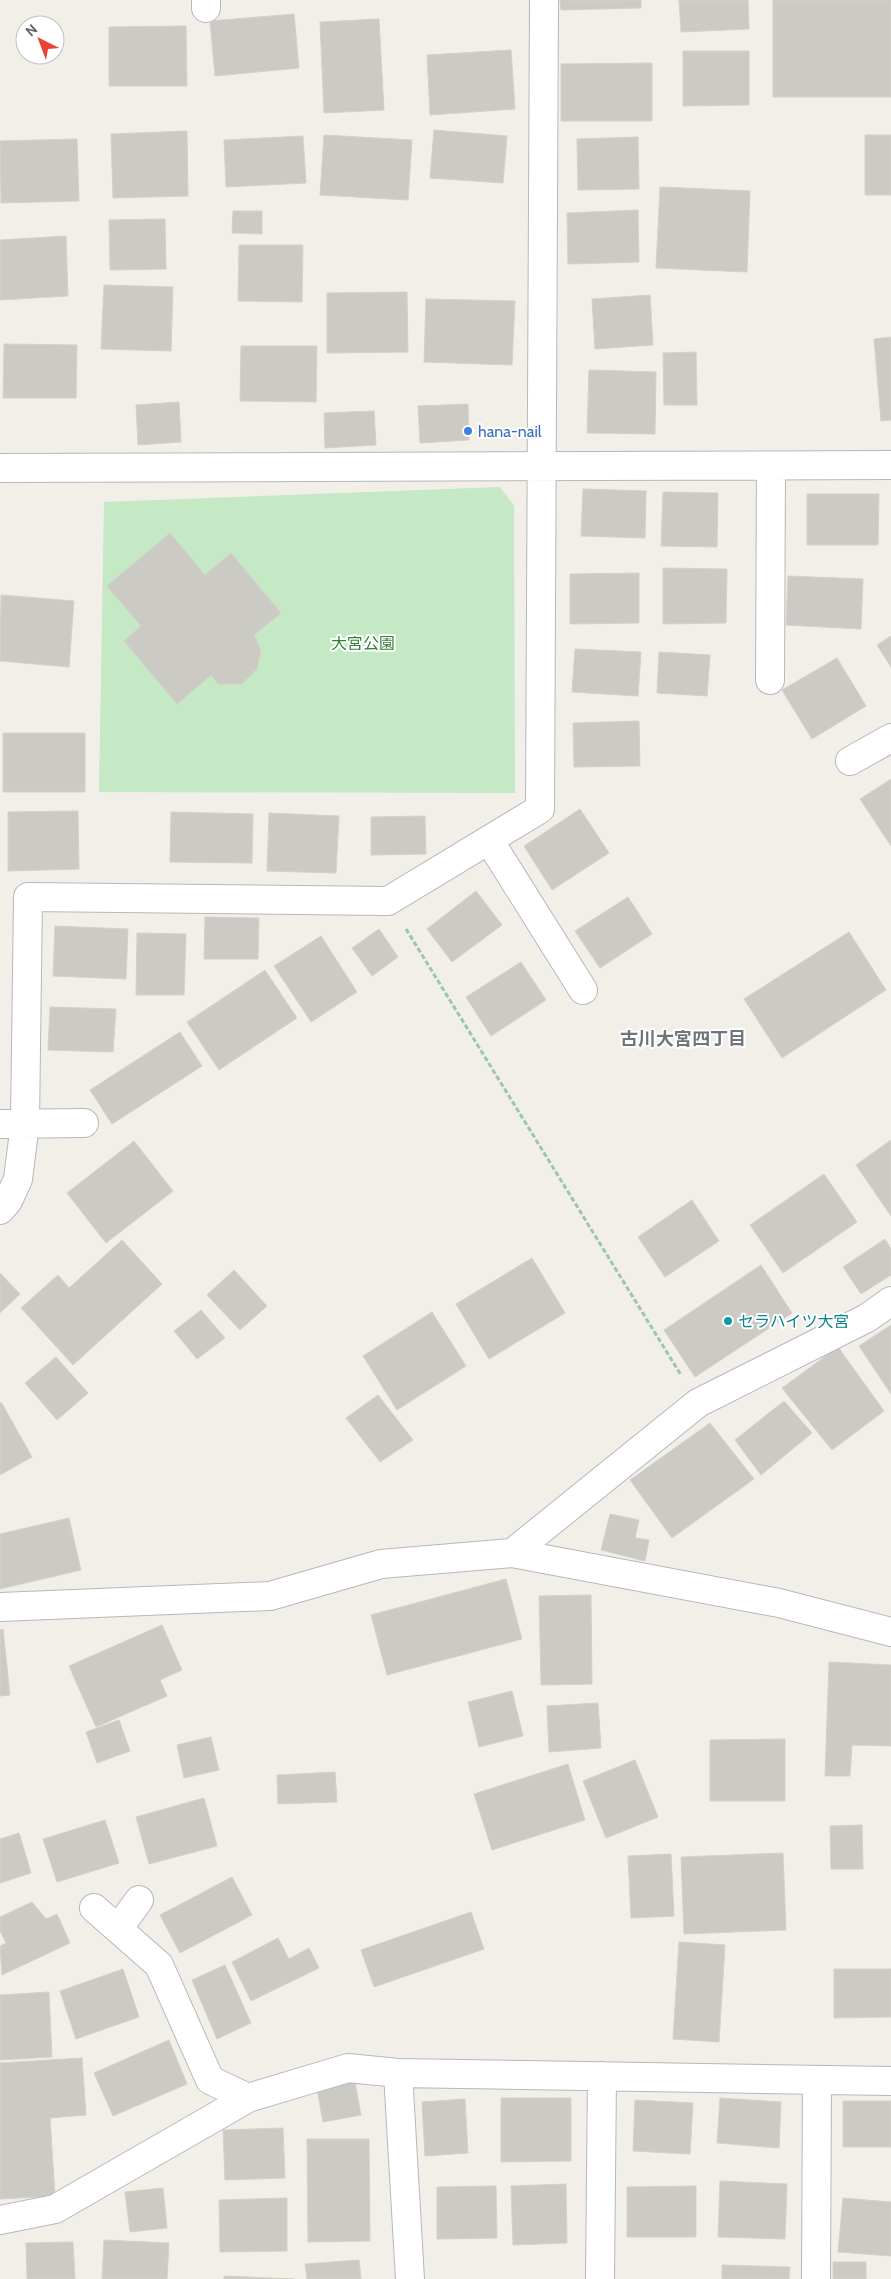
<svg xmlns="http://www.w3.org/2000/svg" width="891" height="2279" viewBox="0 0 891 2279" font-family="Cabin,'Noto Sans JP',sans-serif">
<style>
.green{fill:#c5e8c5}
.building{fill:#cccac5;stroke:#d6d1c6}
.lines{fill:none;stroke-linecap:round;stroke-linejoin:round}
.minor-casing{stroke:#b5b8bc;stroke-width:30}
.path{stroke:#9cc7a9;stroke-width:3;stroke-dasharray:5 2.5;stroke-linecap:butt}
.minor{stroke:#fff;stroke-width:28}
.shop-dot{fill:#3f7fe0;stroke:#fff;stroke-width:2}
.culture-dot{fill:#0f9aa8;stroke:#fff;stroke-width:2}
.labels{text-anchor:middle;dominant-baseline:central;stroke-width:4;stroke-linejoin:round;paint-order:stroke}
.shop-label{font-size:16px;fill:#366cbe;stroke:#fff;text-anchor:start}
.park-label{font-size:16px;fill:#348238;stroke:#fff}
.culture-label{font-size:16px;fill:#0d838f;stroke:#fff;text-anchor:start}
.neighbourhood-label{font-size:18px;font-weight:bold;fill:#70757a;stroke:#fff}
</style>
<rect width="100%" height="100%" fill="#f1efe8"/>
<path class="green" d="M500,487L514,506L515,793L99,792L104,502Z"/>
<path class="building" d="M560,0H641V8L561,10Z
M679,0H748L749,29L681,32Z
M773,0H891V97H773Z
M294,14L299,68L215,76L210,21Z
M379,19L384,110L324,113L320,22Z
M186,26L187,86H109V27Z
M511,50L515,109L430,115L427,55Z
M683,51H749V105L683,106Z
M652,63V121H561V64Z
M434,130L507,136L503,183L430,178Z
M187,131L188,196L113,198L111,134Z
M324,135L412,140L408,200L320,195Z
M865,135H891V195H865Z
M303,136L306,183L226,187L224,140Z
M638,137L639,189L578,190L577,139Z
M77,139L79,201L1,203L0,141Z
M660,187L750,191L747,272L656,268Z
M638,210L639,262L568,264L567,213Z
M233,211H262V234L232,233Z
M165,219L166,269L110,270L109,220Z
M66,236L68,296L0,300V240Z
M239,245H303L302,302L238,301Z
M104,285L173,287L171,351L101,349Z
M407,292L408,352L327,353V293Z
M650,295L653,345L595,349L592,299Z
M426,299L515,301L512,365L424,362Z
M891,337V420L881,421L874,339Z
M4,344L77,345L76,398H3Z
M241,346H317L316,402L240,401Z
M696,352L697,405H664L663,353Z
M589,370L656,372L655,434L587,433Z
M179,402L181,442L138,445L136,405Z
M468,404L469,440L420,443L418,406Z
M374,411L376,445L325,448L324,413Z
M583,489L646,491L645,538L581,536Z
M663,492L718,493L717,547L661,546Z
M807,494H879L878,545H807Z
M170,533L205,575L231,553L281,613L254,635L261,650L257,669L242,684H218L211,675L177,704L124,641L141,626L107,586Z
M663,568L727,569L726,623L663,624Z
M639,573V623L570,624V574Z
M788,576L863,579L861,629L786,625Z
M1,595L74,601L69,667L0,661Z
M891,636V667L877,645Z
M575,649L641,652L638,696L572,692Z
M659,652L710,655L707,696L657,693Z
M837,658L866,706L812,739L782,690Z
M639,721L640,766L574,767L573,723Z
M3,733H85V792H3Z
M891,779V846L860,799Z
M580,809L609,853L552,890L524,846Z
M78,811L79,869L8,871V812Z
M171,812L253,814L252,863L170,862Z
M269,813L339,816L336,873L267,871Z
M425,816L426,854L371,855V817Z
M476,891L502,925L452,962L427,929Z
M628,897L652,934L600,968L575,931Z
M205,917L259,918L258,959H204Z
M55,926L128,929L126,979L53,976Z
M379,929L398,957L372,976L352,948Z
M849,932L886,990L782,1058L744,999Z
M137,933L186,934L184,995H136Z
M321,936L357,992L311,1022L274,966Z
M521,962L546,1000L491,1036L466,997Z
M265,970L297,1018L219,1070L187,1022Z
M50,1007L116,1009L113,1052L48,1050Z
M180,1032L202,1066L112,1124L90,1090Z
M891,1140V1216L856,1165Z
M134,1141L173,1191L106,1243L67,1193Z
M824,1174L857,1222L783,1273L750,1225Z
M692,1200L719,1241L665,1277L638,1237Z
M885,1239L891,1249V1275L861,1294L843,1267Z
M122,1240L162,1284L73,1365L21,1308L58,1275L69,1288Z
M532,1258L565,1313L489,1359L456,1304Z
M761,1265L792,1313L695,1377L664,1330Z
M234,1270L267,1306L240,1330L207,1295Z
M0,1273L20,1294L0,1313Z
M201,1310L225,1338L197,1359L174,1331Z
M432,1312L466,1366L397,1410L363,1356Z
M891,1325V1394L859,1346Z
M838,1347L884,1411L832,1450L782,1388Z
M56,1357L88,1393L57,1420L25,1383Z
M378,1395L413,1440L380,1462L346,1418Z
M784,1401L812,1433L761,1475L735,1440Z
M1,1402L32,1457L0,1475V1403Z
M710,1423L754,1479L672,1538L630,1480Z
M610,1514L639,1520L635,1538L649,1540L645,1561L601,1550Z
M69,1518L81,1570L0,1589V1534Z
M506,1579L522,1639L387,1675L371,1615Z
M591,1595L592,1684L541,1685L539,1596Z
M162,1625L182,1670L160,1680L167,1696L96,1727L69,1666Z
M3,1629L10,1695L0,1696V1630Z
M829,1662L891,1665V1746L852,1745L850,1776H825Z
M512,1691L523,1736L479,1747L468,1702Z
M598,1703L601,1748L549,1752L547,1706Z
M119,1720L130,1751L97,1763L86,1732Z
M211,1737L219,1770L184,1778L177,1745Z
M785,1739V1801H710V1740Z
M635,1760L658,1817L606,1838L583,1781Z
M568,1764L585,1820L492,1850L474,1794Z
M335,1772L337,1802L278,1804L277,1775Z
M204,1798L217,1846L149,1864L136,1817Z
M105,1820L119,1863L57,1882L43,1839Z
M862,1825L863,1869H831L830,1826Z
M19,1833L31,1873L0,1883V1839Z
M783,1853L786,1930L684,1934L681,1857Z
M671,1854L674,1916L631,1918L628,1856Z
M232,1877L252,1915L180,1953L160,1915Z
M32,1902L46,1919L57,1914L70,1943L2,1975L0,1946L6,1943L0,1931V1917Z
M471,1912L484,1949L374,1987L361,1950Z
M278,1938L289,1959L309,1948L319,1968L251,2001L232,1962Z
M679,1942L725,1945L719,2042L673,2039Z
M225,1965L251,2023L217,2039L192,1980Z
M123,1969L139,2017L76,2039L60,1991Z
M834,1969H891V2017L834,2018Z
M49,1992L52,2057L0,2060V1995Z
M169,2040L187,2084L113,2116L94,2073Z
M82,2058L86,2115L50,2118L55,2196L0,2199V2063Z
M355,2082L361,2115L323,2122L317,2089Z
M501,2098H571V2161L501,2162Z
M720,2098L781,2102L779,2148L717,2143Z
M465,2099L468,2153L425,2156L422,2102Z
M635,2100L693,2103L690,2154L633,2151Z
M843,2101H891V2147H843Z
M283,2128L285,2178L225,2180L223,2130Z
M307,2139H369L370,2241L308,2242Z
M720,2181L787,2184L785,2239L718,2237Z
M566,2184L567,2243L513,2245L511,2186Z
M496,2186L497,2238L437,2239V2187Z
M696,2186V2237H627V2187Z
M163,2188L167,2228L130,2232L125,2192Z
M287,2198V2251L220,2252L219,2200Z
M843,2198L891,2202V2256L838,2252Z
M104,2240L169,2243L167,2279H102Z
M73,2242L75,2279H27L26,2243Z
M359,2260L361,2279H307L305,2264Z
M833,2262H866V2279H833Z
M722,2265L790,2267L789,2279H722Z
M224,2276L294,2279H224Z"/>
<g class="lines">
<g class="minor-casing">
<path id="minor" d="M206,0V8
M0,468L891,465
M770,680L771,466
M850,761L891,738
M489,840L583,990
M0,1124L84,1123
M0,1210L8,1201L18,1179L25,1124L28,897L388,901L540,809L544,0
M512,1553L698,1403L867,1318L891,1301
M0,1607L270,1596L381,1564L512,1553L779,1603L891,1632
M94,1908L159,1965L210,2080L248,2098
M118,1929L139,1900
M398,2073L410,2279
M0,2220L55,2209L248,2098L348,2068L398,2073L891,2081
M600,2279L602,2076
M816,2279L817,2080"/>
</g>
<path class="path" d="M406,929L681,1375"/>
<use href="#minor" class="minor"/>
</g>
<circle class="shop-dot" cx="468" cy="431" r="5"/>
<circle class="culture-dot" cx="728" cy="1321" r="5"/>
<g class="labels">
<g class="shop-label">
<text x="478" y="431">hana-nail</text>
</g>
<g class="park-label">
<text x="363" y="643">大宮公園</text>
</g>
<g class="culture-label">
<text x="738" y="1321">セラハイツ大宮</text>
</g>
<g class="neighbourhood-label">
<text x="683" y="1039">古川大宮四丁目</text>
</g>
</g>
<g transform="translate(40 40) rotate(318)"><circle r="24" fill="#ffffff" stroke="#bfc1c3"/>
<path d="M0-4L9 19L0 12L-9 19Z" fill="#ea4335"/>
<text y="-8" font-size="14" font-weight="bold" text-anchor="middle" fill="#5f6368">N</text>
</g>
</svg>
